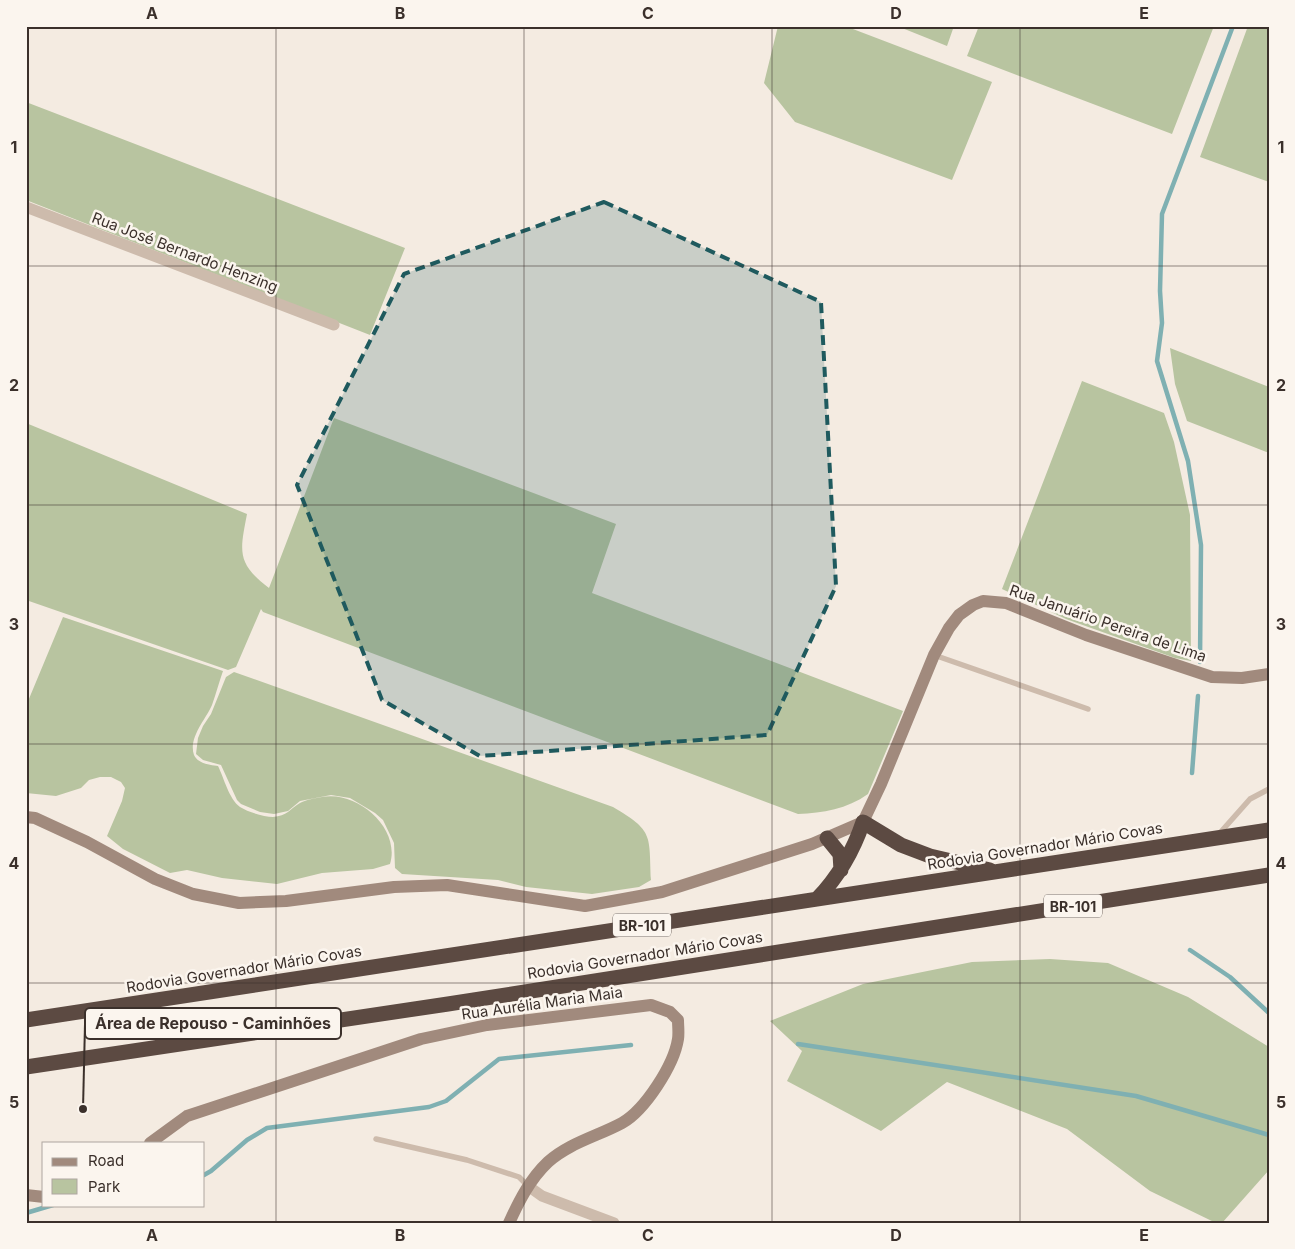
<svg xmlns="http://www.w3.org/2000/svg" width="1295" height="1249" viewBox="0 0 1295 1249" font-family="Inter,sans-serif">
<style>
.green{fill:#b8c4a0}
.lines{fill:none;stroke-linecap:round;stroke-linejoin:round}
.stream{stroke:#7fb0b2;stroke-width:4.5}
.lane{stroke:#cdbbac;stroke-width:5.5}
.street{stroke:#cdbbac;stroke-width:11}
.secondary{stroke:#a18a7d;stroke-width:12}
.highway{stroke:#5c4a42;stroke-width:15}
.marked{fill:#1f5a5e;fill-opacity:0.2;stroke:#1f5a5e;stroke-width:4;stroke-dasharray:10 6;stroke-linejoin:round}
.grid{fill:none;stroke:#3b302b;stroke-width:1;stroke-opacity:0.55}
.labels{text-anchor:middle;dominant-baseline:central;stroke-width:5;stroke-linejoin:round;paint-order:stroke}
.shield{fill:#fbf5ee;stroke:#756b66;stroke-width:1}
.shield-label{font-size:14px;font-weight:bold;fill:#3b302b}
.street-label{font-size:15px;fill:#3b302b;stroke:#fbf5ee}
.leader{fill:none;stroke:#3b302b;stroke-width:2}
.callout-dot{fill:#3b302b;stroke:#fbf5ee;stroke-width:2}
.callout{fill:#fbf5ee;stroke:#3b302b;stroke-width:2}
.callout-label{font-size:16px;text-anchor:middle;font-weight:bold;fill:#3b302b}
.neatline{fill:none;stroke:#3b302b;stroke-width:2}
.grid-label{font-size:16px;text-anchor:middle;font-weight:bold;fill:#3b302b}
</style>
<rect width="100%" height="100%" fill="#f4ebe1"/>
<path class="green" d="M778,26H845L992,82L952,180L795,122L764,83Z
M897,26H954L947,46Z
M979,26H1214L1172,134L967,56Z
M1248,26H1269V182L1200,157Z
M26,102L405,248L370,335L26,200Z
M1170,348L1269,387V453L1187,421L1175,384Z
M1082,381L1164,413L1174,442L1190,515L1191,661L1175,658L1066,619L1002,589Z
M334,418L616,524L592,593L903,711L868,794C847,809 823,813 798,814L263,612L261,609L236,667L228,670L26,600V423L247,514C240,551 236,563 269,588Z
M63,617L223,671C219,682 216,694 212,705C206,719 188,738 194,755C198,764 211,765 218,766C224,778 229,799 240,807C248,812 264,817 273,817C287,816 290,809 300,803C305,800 316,798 322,797C357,790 401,828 390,864L373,869L322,873L277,884L222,878L187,870L170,873L123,849L107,836L122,801L125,788L121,782L111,777H100L89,780L81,788L56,796L26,793V706Z
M234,672L613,807C654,831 649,835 651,880L639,887L592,894L526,887L498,880L402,874L395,868L394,843L383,820L375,813L350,798L331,795L300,801L288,811L274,814L260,812L241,804L237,800L221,765L203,760L196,754L198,738L203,726L211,714L226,677Z
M1050,959L1108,963L1188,997L1269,1047V1170L1222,1223H1216L1150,1191L1067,1129L947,1082L881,1131L787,1081L802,1051L770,1021L863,984L972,962Z"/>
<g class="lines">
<path class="stream" d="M1200,662L1201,545L1188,461L1157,361L1162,323L1160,291L1162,214L1233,26
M1192,773L1198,696
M1190,950L1230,977L1269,1013
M798,1044L1136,1096L1269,1135
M204,1175L211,1171L247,1140L267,1128L429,1107L446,1101L499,1059L631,1045
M26,1213L53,1205"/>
<path class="lane" d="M934,655L1088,709
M1219,834L1250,799L1269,789
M376,1139L467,1160L519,1177L528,1186"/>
<path class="street" d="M26,207L334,325
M528,1186L542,1196L614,1223"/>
<path class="secondary" d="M26,817L35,818L87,842L155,879L193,894L239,903L286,901L394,887L447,885L585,906L662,892L812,844L863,822L881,784L934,655L949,628L959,615L973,605L983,601L1006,603L1086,635L1212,677L1242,678L1269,674
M150,1143L187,1116L421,1039L487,1025L651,1005L670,1012L678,1020C678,1026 679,1033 678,1039C674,1065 645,1110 622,1123C598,1136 569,1143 548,1162C530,1179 519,1201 509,1223
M26,1195L44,1197"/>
<path class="highway" d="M827,838L840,854L841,870
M817,899C839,876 853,852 863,822L901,845L930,856L990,870
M26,1020L1269,830
M26,1067L448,1004L1269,875"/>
</g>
<path class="marked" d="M604,202L821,302L836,586L767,735L480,756L382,700L297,485L404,274Z"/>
<path class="grid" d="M276,26V1223M524,26V1223M772,26V1223M1020,26V1223M26,266H1269M26,505H1269M26,744H1269M26,983H1269"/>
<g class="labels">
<g class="shield">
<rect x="1044" y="894.5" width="58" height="23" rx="4"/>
<rect x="613" y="913.5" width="58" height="23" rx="4"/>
</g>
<g class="shield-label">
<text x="1073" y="906">BR-101</text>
<text x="642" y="925">BR-101</text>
</g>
<g class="street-label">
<text transform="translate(185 252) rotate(21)">Rua José Bernardo Henzing</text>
<text transform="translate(1108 623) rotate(19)">Rua Januário Pereira de Lima</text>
<text transform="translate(1045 846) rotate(-9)">Rodovia Governador Mário Covas</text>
<text transform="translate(645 955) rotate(-9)">Rodovia Governador Mário Covas</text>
<text transform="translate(244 969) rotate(-9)">Rodovia Governador Mário Covas</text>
<text transform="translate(542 1003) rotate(-8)">Rua Aurélia Maria Maia</text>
</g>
</g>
<path class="leader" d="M83 1109L85 1024"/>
<circle class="callout-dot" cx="83" cy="1109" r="5"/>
<rect class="callout" x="85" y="1008" width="256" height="31" rx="5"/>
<g class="callout-label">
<text x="213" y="1029">Área de Repouso - Caminhões</text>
</g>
<rect width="1295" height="1249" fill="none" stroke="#fbf5ee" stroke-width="55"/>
<rect x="42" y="1142" width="162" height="65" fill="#fbf5ee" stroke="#aea6a0"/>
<rect x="52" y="1158" width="25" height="8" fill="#a18a7d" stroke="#aea6a0"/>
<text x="88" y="1166" font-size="15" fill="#3b302b">Road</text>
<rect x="52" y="1179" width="25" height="15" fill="#b8c4a0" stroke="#aea6a0"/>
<text x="88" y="1192" font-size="15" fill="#3b302b">Park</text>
<rect x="28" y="28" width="1240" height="1194" class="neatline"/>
<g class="grid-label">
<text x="152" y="19">A</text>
<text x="400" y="19">B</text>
<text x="648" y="19">C</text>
<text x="896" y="19">D</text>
<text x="1144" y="19">E</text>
<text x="14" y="153">1</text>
<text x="1281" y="153">1</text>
<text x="14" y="391">2</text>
<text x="1281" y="391">2</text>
<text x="14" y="630">3</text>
<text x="1281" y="630">3</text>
<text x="14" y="869">4</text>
<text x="1281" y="869">4</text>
<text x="14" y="1108">5</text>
<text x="1281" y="1108">5</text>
<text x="152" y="1241">A</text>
<text x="400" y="1241">B</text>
<text x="648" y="1241">C</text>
<text x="896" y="1241">D</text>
<text x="1144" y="1241">E</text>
</g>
</svg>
